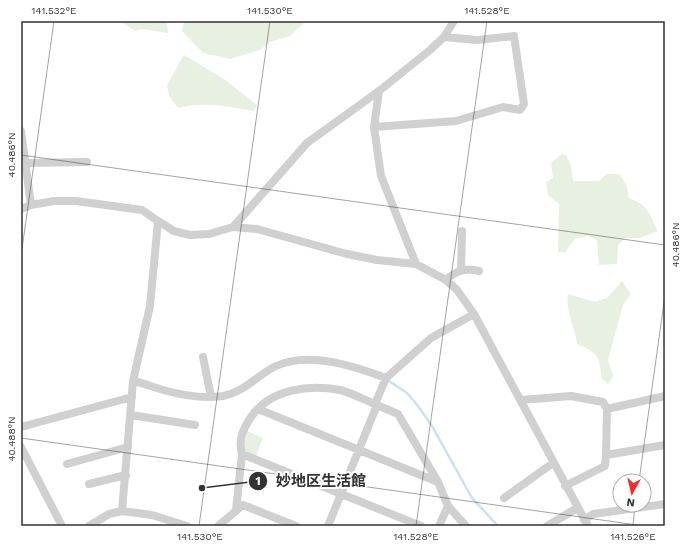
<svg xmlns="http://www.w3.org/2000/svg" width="686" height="547" viewBox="0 0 686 547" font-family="'Work Sans','Noto Sans JP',sans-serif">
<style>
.green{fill:#e8f0e1}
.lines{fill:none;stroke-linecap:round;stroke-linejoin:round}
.stream{stroke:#cde0ef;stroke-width:2.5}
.street{stroke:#d0d0d0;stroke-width:8}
.ticks{fill:none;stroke:#333;stroke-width:1;stroke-opacity:0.45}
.leader{fill:none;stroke:#333;stroke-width:1.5}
.callout-dot{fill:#333;stroke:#fff;stroke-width:1.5}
.mark-label{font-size:12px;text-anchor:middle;font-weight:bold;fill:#fff}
.callout-label{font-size:15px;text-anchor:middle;font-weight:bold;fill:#333;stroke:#fff;stroke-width:4;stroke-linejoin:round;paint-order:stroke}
.neatline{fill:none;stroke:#333;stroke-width:1.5}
.ticks-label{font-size:10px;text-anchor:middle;fill:#333}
</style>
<rect width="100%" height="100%" fill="#fff"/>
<path class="green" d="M120,21H167L168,33L142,29L135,31Z
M184,21H306L290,36L270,42L260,50L230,59L203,53L182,31Z
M184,55L224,79L257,105L254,111C228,107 203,101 178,108L169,96L167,85Z
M562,154L567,156L571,167L573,181H599L606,174H619L626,184L629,198C649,206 649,213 658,231L640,238H625L618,245L617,264L599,265L597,240L588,236L575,239L565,252H558L559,204L548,195L546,182L553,178L551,163Z
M622,281L631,294L623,305L608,360L613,376L608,384L601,378C601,356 596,352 577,344C575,326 565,311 568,294L595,302L607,298Z
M247,431L263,438L256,456L246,453L244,449Z"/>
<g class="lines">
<path class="stream" d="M389,381L407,393L418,406L432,426L472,498L498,526"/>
<path class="street" d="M379,91L374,127L381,176L416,264
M374,127L456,121L503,107L520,110L524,104L514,36L477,40L444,37
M21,131L31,205
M26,163L87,162
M21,209L31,205L54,201H76L142,210L158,221
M233,227L307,143L379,91L430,50L444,37L454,21
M461,270L462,231
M446,280C457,270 465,268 479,271
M203,357L211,397
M133,381C144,383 152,387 163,390C181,395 204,399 223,396C245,392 257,375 276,366C309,351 354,366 386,378L431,338L474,314
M521,400L571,396L603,402L607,409L606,455
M375,404L386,378
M377,405L398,414L438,482L448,506L466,526
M258,409L438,482
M607,409L665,396
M131,415L195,425
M21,427L132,397
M21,447L62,526
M242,454L421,526
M67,464L128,447
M89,484L126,475
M565,486L605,466L606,455L665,445
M504,498L553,463
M236,510L242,454C238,440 243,429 251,417C270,389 309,384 340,390C352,393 365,400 377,405L328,526
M122,511L152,515L187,526
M584,520L593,514L665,504
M89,526L109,514L122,511L133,381L150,306L158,221L174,231L190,235L209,234L233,227L257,229L347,254L377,260L416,264L446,280L457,290L474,314L588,526
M218,526L243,505L296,526
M439,526L448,506
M547,526L577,508"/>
</g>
<path class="ticks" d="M21,155L665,245M21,256L54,21M21,438L644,526M639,481L665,295M199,526L270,21M416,526L487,21M633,526L635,505"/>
<path class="leader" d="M202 488L258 481"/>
<g class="callout-dot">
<circle cx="202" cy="488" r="4"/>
<circle cx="258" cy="481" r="10"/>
</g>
<g class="mark-label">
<text x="258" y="485">1</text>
</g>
<g class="callout-label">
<text x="321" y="486">妙地区生活館</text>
</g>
<rect width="686" height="547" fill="none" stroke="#ffffff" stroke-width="44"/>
<g transform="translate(632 493) rotate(188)"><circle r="19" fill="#ffffff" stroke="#adadad"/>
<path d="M0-3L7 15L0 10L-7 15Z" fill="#ef3033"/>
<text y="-6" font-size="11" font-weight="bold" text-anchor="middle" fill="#333333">N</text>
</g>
<rect x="22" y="22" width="642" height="503" class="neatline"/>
<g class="ticks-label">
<text x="54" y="14">141.532°E</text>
<text x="270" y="14">141.530°E</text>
<text x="487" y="14">141.528°E</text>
<text transform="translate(11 155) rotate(-90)" y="4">40.486°N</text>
<text transform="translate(675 245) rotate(-90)" y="4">40.486°N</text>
<text transform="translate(11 439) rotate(-90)" y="4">40.488°N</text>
<text x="200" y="540">141.530°E</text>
<text x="416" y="540">141.528°E</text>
<text x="633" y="540">141.526°E</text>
</g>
</svg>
